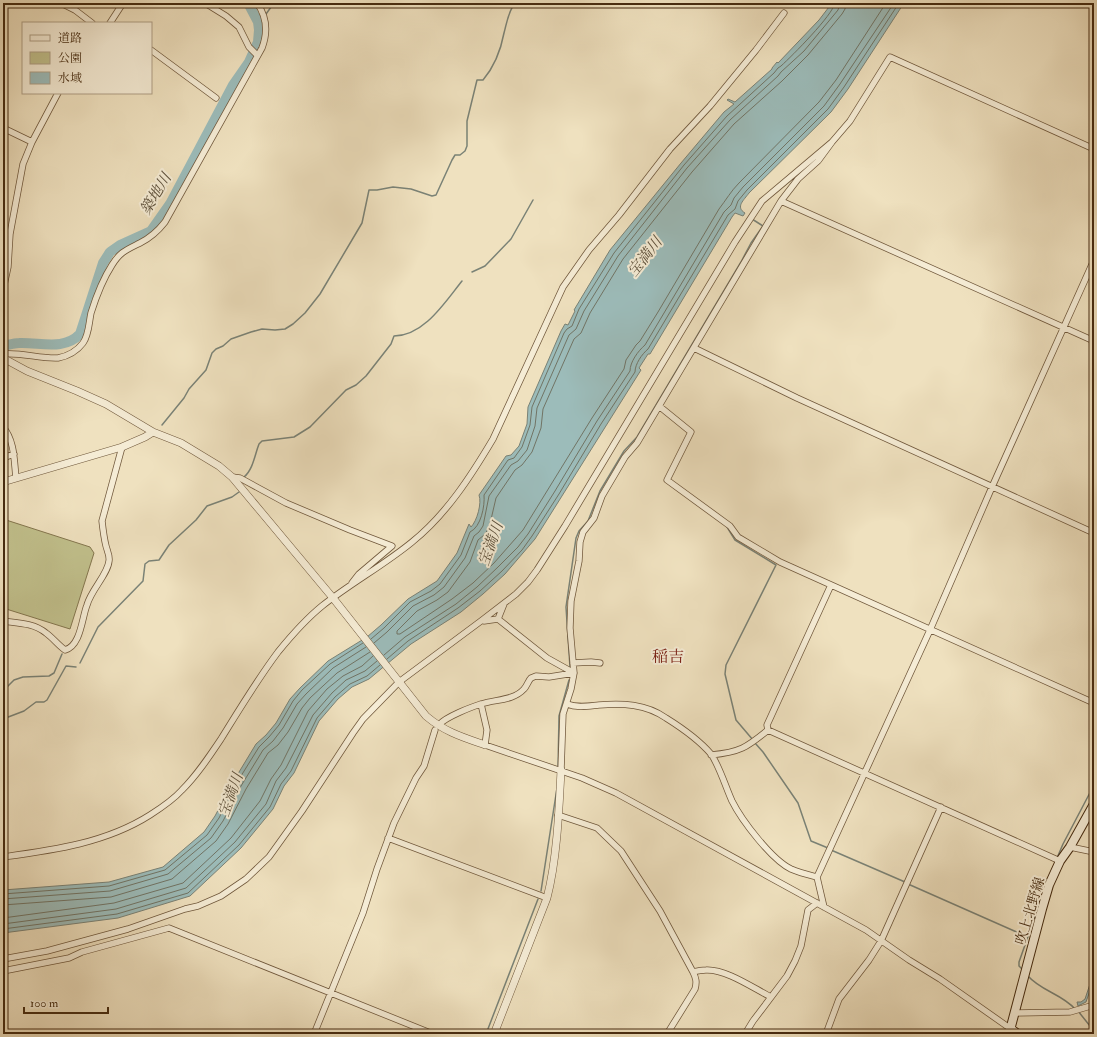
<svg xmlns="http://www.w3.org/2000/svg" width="1097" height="1037" viewBox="0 0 1097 1037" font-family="'IM FELL Double Pica','Noto Serif JP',serif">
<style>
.green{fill:#c1c08c;stroke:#84764e}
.water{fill:#9cbcba;stroke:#7a8276}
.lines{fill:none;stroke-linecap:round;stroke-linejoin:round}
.shore{stroke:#717465;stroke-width:1}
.stream{stroke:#7a8276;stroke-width:1.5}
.river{stroke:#9cbcba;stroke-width:10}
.minor-casing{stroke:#70583c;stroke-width:7}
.tertiary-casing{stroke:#70583c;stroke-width:8}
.secondary-casing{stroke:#462b10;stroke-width:10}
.minor{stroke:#f5ecd5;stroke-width:5.5}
.tertiary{stroke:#f5ecd5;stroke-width:7}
.secondary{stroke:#f5ecd5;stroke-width:8}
.labels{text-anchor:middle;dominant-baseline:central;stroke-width:4;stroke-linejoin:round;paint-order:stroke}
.street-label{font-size:14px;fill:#462b10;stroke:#f5ecd5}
.water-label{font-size:15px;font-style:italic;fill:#5c4f3a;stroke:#f5ecd5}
.quarter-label{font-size:16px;fill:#7a1f14;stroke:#f5ecd5}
</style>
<rect width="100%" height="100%" fill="#efe1bf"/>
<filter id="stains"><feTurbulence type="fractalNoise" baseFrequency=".005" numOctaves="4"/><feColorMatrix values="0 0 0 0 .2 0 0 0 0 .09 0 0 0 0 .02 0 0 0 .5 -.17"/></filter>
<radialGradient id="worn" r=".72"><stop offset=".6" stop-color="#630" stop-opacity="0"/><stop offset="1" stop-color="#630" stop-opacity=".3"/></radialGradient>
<path class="green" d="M3,519L90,547L94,553L70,629L3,608Z"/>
<path class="water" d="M832,3H904L848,89L831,112L749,193C744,200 735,207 745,213L743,216L735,213L732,217L650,354H648L639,368L641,370L535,539L505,574L483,594L461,612L411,644L369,679L352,687L338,699L319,721L294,773L284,786L273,809L241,848L190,896L118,918L3,933V890L109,882L163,867L204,832L215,816L233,782L256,744L266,735L276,723L290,699L300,688L328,661L367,637L381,625L408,599L437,581L457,553L469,524L471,527C477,521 482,503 479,495L506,456L511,455L519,446L527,424L528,407L561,331L565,324L568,325L575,311L574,310L610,250L681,163L724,112L734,104L727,100L728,99L735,102L772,69V68L777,62L778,63L819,20Z
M1094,972V979L1086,1002L1078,1006L1077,1002H1081L1085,999Z"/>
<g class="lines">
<path class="shore" d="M846,3L845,9L842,14L808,55L782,81L734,124L692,172L623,259L590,313L581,333L574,339L543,409L541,428L532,452L522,465L515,470L496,498L489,528L484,535L478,540L470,562L448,592L437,600L417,611L397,631V634H400L452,599L473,583L494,563L523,530L592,418L624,369L626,360L636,345L640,341L658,312L719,209C726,200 731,191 739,183L819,102L836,80L886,3
M371,639L384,628L410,602L431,591L440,584L461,555L470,532C481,527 485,506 484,495L508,460L514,458L522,447L530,425L532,407L564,333L567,329L572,326L579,309L614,253L684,165L727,116L774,73L778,68L781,66C792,56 833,15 835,3
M374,643L387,632L413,606L434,595L444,587L465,558L474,536L479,532L483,526L489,496L511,465L518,461L527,450L535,426L537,408L569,335L576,329L584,311L618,256L687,168L730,120L778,76L781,72L804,51L838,10L840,3
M384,655L405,637L456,604L477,587L498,567L518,547L528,534L555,491L597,421L630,371C630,362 638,351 645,345L724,212L731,205L734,198L743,187L824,106L840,84L894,3
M387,659L408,641L458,608L480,591L502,571L522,550L532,536L559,494L601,424L635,372C635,364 642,354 648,349L728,215L735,209L738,201L747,190L828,109L844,87L899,3
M3,894L109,886L165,870L207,835L219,818L236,784L259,747L269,737L279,725L293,701L302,690L330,664L363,643
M3,899L110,891L168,874L211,838L223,821L241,786L263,750L273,741L283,728L297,704L306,694L333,668L366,647
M3,905L111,897L172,879L216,841L228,824L246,789L268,753L278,745L288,732L302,708L310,698L337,673L370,652
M3,918L114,903L183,883L231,838L260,801L271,779L281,765L308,711L327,689L343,676L362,666L373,656
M3,924L116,909L186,888L235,842L266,804L276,781L286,768L313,715L332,693L346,680L365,671L377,661
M3,929L117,914L188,893L239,845L270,807L281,784L291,771L317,718L335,697L350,684L367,676L380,665"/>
<path class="stream" d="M266,14L274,3
M259,30L263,21
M472,272L485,266L511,239L533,200
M162,425L184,398L189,389L206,370L212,353L216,349L223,346L231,339L251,332L262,329L275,330L285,329L293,324L305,313L320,294L362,223L369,190H377L393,187L411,189L432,196L436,195L452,160L455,155H460L465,151L467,146V121L477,80H483C494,67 501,49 504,33C507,22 508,12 515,3
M244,477C253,470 255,454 259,444L262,441L294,437L310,427L346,390L356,385L366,376L391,344L394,336C424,336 445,302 462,281
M727,527L735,540L776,565L726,665L725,674L736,720L753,740
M80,663L98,627L143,581L145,564L149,561L159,560L169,545L196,520L207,506L232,497L239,492
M570,667L566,607L576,538L579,531L588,521L600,491L624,451L637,437L741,262L751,243L763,226L752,219
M3,691L14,680L23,677L49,676L54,673L62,654
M3,719L24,711L36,702H44L47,700L66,666L76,667
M755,743L763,752L798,803L811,841L828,848
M558,769L559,716L569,680
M831,850L905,882
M1057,858L1063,844L1094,785
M908,884L1028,937
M541,891L557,788
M1023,970L1019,966V962L1038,908
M1028,976C1041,991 1062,994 1075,1009
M1078,1011L1094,1031
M486,1034L538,899"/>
<path class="river" d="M3,346C8,345 14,343 19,343C40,342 64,351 80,334L103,263L110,252L120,245L151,231L170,204L233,85L249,62L258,42L259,30L258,22L248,3"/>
<g class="minor-casing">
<path id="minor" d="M61,3L75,10L92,23
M205,3L226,16L239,27L249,47L256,54
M110,23L123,3
M151,50L216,98
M3,128L32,142
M781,201L1094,341
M3,290L8,267L10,234L23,164L32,142L58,93
M694,348L797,398L1094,533
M3,354C20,352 41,359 58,358C68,356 77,351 83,343C89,335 89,322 91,313C96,297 103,279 112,265C120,252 126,250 140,243C150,238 158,231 165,222L262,48C268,32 267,17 257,3
M659,406L691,432L667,480L730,526L738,537L780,562L1094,703
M3,427C15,441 14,461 16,478
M3,458L14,454
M232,477L240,478L286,503L350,530L392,546L359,574L352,583
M498,619L504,604
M3,621C18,623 34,623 46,633C53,638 58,645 65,650C81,646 82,617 87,605C91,590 108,574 109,561C110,556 107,550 106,546C104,538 103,530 102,521L122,447
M484,621L498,619L547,658L574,673
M573,663L591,662L600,663
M481,704L487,730L485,745L582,778L616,793L866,930L909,960L940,979L1011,1029
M567,704C577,708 588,706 599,705C623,703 646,704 666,718C682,728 699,740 711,754C719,765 726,788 732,801C742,821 772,860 791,869C800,873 809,875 817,877
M440,724C446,717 471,707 481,704C496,699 513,701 524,689C527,686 528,681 531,678L536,676L549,677L574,673
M768,730L767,725L831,585
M711,755C740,752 746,748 768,730L1060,861
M561,770L563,714L571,689L574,673L570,628L571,601L579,561L580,542L583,532L594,518L602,496L625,457L637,443L781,201L798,179L818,161L832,142L850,121L890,57L1094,149
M558,815L597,828L621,851L660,911L693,972C696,978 697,982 695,989L667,1034
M388,838L547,898
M1070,847L1094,852
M3,857C54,850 106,843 150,815C161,808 173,800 182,790C197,775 209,757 221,739C239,710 257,680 278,652C291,636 306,619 322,606C351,583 384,565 412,542C446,515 471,476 493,439L563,287L589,250L619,215L670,149L710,106L756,50L784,13
M824,907L817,877L930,630L992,487L1094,260
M3,959L47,951L128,929L185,909L198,906L221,896L246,879L269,857L302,811L353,733L363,719L399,682L481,621L516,594L528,582L537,570L565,526L735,242L762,201L832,142
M3,971L69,958L82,952L169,928L433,1034
M693,972C697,971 702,970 706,970C726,969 753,988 771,997
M1016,1013L1070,1012L1094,1005
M314,1034L363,913L377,869L394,823L416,778L424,766L435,730
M745,1034L753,1021L787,976L795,961L801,946L808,910L817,903
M826,1034L839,999L869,960L881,941L941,807"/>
</g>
<g class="tertiary-casing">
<path id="tertiary" d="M3,358L27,371L77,391L106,404L153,432L181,443L219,466L232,477L333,598L426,716C445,732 462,737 485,745
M3,482L122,447L145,437L153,432
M494,1034L547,898C557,859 559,811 561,770"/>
</g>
<g class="secondary-casing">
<path id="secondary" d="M1011,1029L1018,1034
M1009,1034L1042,909L1049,885L1060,861L1070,847L1094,804"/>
</g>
<use href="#minor" class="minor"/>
<use href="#tertiary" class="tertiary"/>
<use href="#secondary" class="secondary"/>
</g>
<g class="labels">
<g class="street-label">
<text transform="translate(1030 911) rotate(-73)">吹上北野線</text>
</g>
<g class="water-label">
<text transform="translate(156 194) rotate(-59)">築地川</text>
<text transform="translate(645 257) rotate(-52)">宝満川</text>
<text transform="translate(491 544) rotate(-70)">宝満川</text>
<text transform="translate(231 795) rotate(-70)">宝満川</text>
</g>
<g class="quarter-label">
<text x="668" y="657">稲吉</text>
</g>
</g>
<rect width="1097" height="1037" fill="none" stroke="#efe1bf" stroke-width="16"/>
<rect x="4" y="4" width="1089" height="1029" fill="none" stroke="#462b10" stroke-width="2"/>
<rect x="8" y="8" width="1081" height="1021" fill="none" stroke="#462b10"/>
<rect x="22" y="22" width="130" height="72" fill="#f5ecd5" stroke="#af9f86"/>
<rect x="30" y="35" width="20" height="6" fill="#f5ecd5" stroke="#af9f86"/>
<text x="58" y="42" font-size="12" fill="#462b10">道路</text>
<rect x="30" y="52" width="20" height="12" fill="#c1c08c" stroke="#af9f86"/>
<text x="58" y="62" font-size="12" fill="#462b10">公園</text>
<rect x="30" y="72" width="20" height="12" fill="#9cbcba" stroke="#af9f86"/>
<text x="58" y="82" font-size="12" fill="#462b10">水域</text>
<path d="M24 1007v6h84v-6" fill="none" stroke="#462b10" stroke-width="2"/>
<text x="30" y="1007" font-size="12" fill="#462b10" stroke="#f5ecd5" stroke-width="3" paint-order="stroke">100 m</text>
<rect width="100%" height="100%" filter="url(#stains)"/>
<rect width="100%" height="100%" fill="url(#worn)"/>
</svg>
